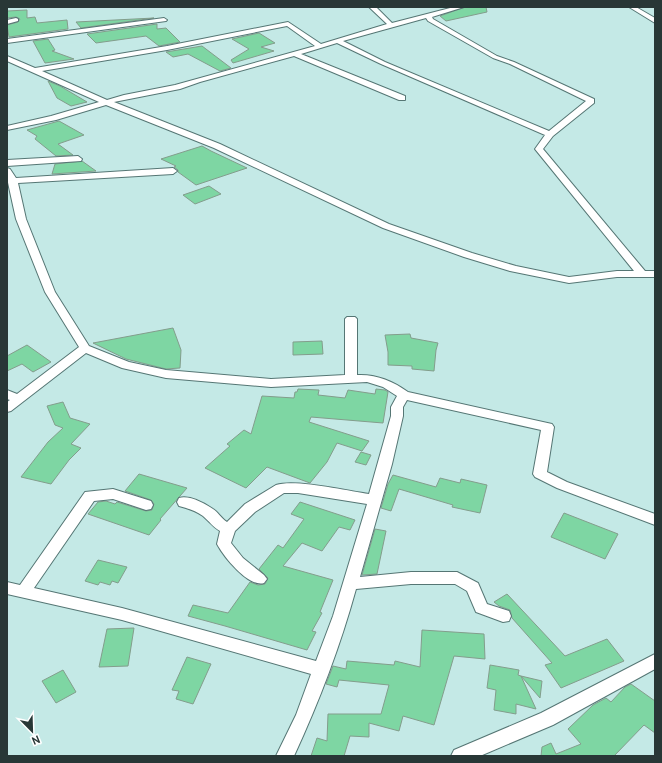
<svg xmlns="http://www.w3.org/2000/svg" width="662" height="763" viewBox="0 0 662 763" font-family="Cabin,sans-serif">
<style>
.building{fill:#7ed6a3;stroke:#839d8c}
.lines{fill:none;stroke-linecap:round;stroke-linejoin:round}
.minor-casing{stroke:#557674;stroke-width:2}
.minor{fill:#fff;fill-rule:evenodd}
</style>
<rect width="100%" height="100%" fill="#c4e9e6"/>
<path class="building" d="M465,7H486L487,12L446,21L440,16Z
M27,10V18L35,17L37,23L67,20L68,29L9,37L7,25L18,22L20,19L16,17L7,18V11Z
M154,18L81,28L76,22Z
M157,24V29L166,28L180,42L159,46L146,36L96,43L87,34Z
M259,33L275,43L261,47L274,51L233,63L231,60L249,49L232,39Z
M48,39L55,50L52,51L74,59L45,63L33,41Z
M202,46L231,68L220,71L188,54L173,57L166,52Z
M48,81L60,86L87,102L71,106L57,98Z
M59,121L84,135L58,144L73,155L56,156L35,139L37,136L27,130Z
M202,146L211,151L247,168L196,185L178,172V170L174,167L176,166L161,159Z
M82,161L96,171L52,174L55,164Z
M209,186L221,194L195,204L183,195Z
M173,328L181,350L180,368L166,369L126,359L93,343Z
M410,334L411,338L438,343L436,350L434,371L412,369V366L388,365V352L385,335Z
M322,341L323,354L293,355V342Z
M27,345L51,362L33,372L22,364L7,371V356Z
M298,389L319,390L318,395L345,398L348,390L375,394L376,389L385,390L388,392L383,423L311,417L309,422L369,441L362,451L337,443L327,462L310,483L267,467L246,488L205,468L230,446L227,444L244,430L251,434L262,396L294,398L295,392H297Z
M63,402L70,418L90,424L71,444L81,448L69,460L51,484L21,477L48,442L63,428L55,425L47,406Z
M361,452L371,455L366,465L355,462Z
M139,474L187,488L160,519L161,520L149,535L88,514L98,502L106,501L115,504L117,502L146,511L152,510L154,504L151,500L125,491Z
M393,475L436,487L440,478L460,483L461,479L487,485L480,513L452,507L453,505L399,489L391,511L381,508L388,484Z
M300,502L355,520L350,530L339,527L322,551L302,543L283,566L333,580L320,612L322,613L312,631L316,632L307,650L225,626L188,616L193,605L228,613L250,582L258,585L265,584L268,578L259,569L278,545L283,548L304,519L291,514Z
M564,513L618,534L605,559L551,537Z
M375,529L386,531L377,574L362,575Z
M98,560L127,567L118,583L112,581L110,585L100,582L98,585L85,581Z
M507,594L565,656L607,639L624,661L561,688L545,665L552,663L512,618L510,610L499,606L494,602Z
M134,628L128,666L99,667L107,629Z
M422,630L484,634L485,659L454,656L434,725L403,716L399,731L369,723V737L350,736L344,756H311L317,738L327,741L328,714H381L389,685L339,680L337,687L326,684L333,666L346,669L347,661L394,665L395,661L420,667Z
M187,657L211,664L193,704L176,699L179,691L172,690Z
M490,665L519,670L518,675L521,676L536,709L516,704V714L494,710L496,690L487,688Z
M63,670L76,692L56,703L42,681Z
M521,676L542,681L540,698Z
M631,684L655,701V733L644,725L614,756H541L542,747L551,743L556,754L581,744L568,729L593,705L606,698L611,702L625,687Z"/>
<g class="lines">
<g class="minor-casing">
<path id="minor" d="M369,7H376L392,23L454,7H464L432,17L433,19L497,56L514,62L594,99V103L553,136L543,149L645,271H655V277H617L569,283L510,271L464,257L383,228L214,148L106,105L56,120L7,130V126L51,116L99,102L7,61V56L35,68L167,46L288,22L321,44L387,24ZM426,18L428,21L493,58L510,64L586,101L549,131L385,62L343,41ZM287,26L315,46L175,85L124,95L107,100L42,71L167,50ZM337,43L381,64L545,135L535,149L634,271H617L569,277L516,266L472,253L389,224L220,144L114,102L180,89L200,82L294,56L399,100H405V96L301,54Z
M629,7H636L655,18V23Z
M16,18L18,19V21L7,24V20Z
M164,18L167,20L166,21L7,43V39Z
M78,156L82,159L81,161L7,166V160Z
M7,168L10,169L16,178L173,168L177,171L173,174L18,183L26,219L55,292L89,346L129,362L166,370L271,379L345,375V319L347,317H355L357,319V375C376,374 393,381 408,392L552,424L554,427L547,472L567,482L655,514V525L557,488L535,477L533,474L541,430L407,400L403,407V416L392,464L360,577L411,572H457L478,583L487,604L509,611L511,616L509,621L503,622L476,612L467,591L455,584H411L356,589C340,647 319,702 294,756H276L296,715L311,674L122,620L7,594V582L20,585L85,492L113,489L151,501L153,505L151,509L146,510L113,499L94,501L34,588L122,608L316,661L333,616L367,504L298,493H284L255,512L235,531L231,543L243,558L264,575L267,579L264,583C249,588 224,557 217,544L220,531C212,526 210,522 203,516C196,511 187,508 179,506L177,502L179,498C189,495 204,503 213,509C218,512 221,518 227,522L245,504L276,485C296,479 347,491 369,494L391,416V407L397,396L383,387L367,382L271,387L166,378L122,368L86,353L11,411L7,412V402L10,400L7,399V390L17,394L79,347L45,292L16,219L7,178Z
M655,654V669L553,725L480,756H451L454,750L541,713Z"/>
</g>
<use href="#minor" class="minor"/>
</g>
<rect width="662" height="763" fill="none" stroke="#283736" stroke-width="16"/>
<g transform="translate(32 731) rotate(157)" stroke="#ffffff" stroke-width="3" paint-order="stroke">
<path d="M0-3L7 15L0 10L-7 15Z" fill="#283736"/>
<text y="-6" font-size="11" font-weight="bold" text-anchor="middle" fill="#283736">N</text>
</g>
</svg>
